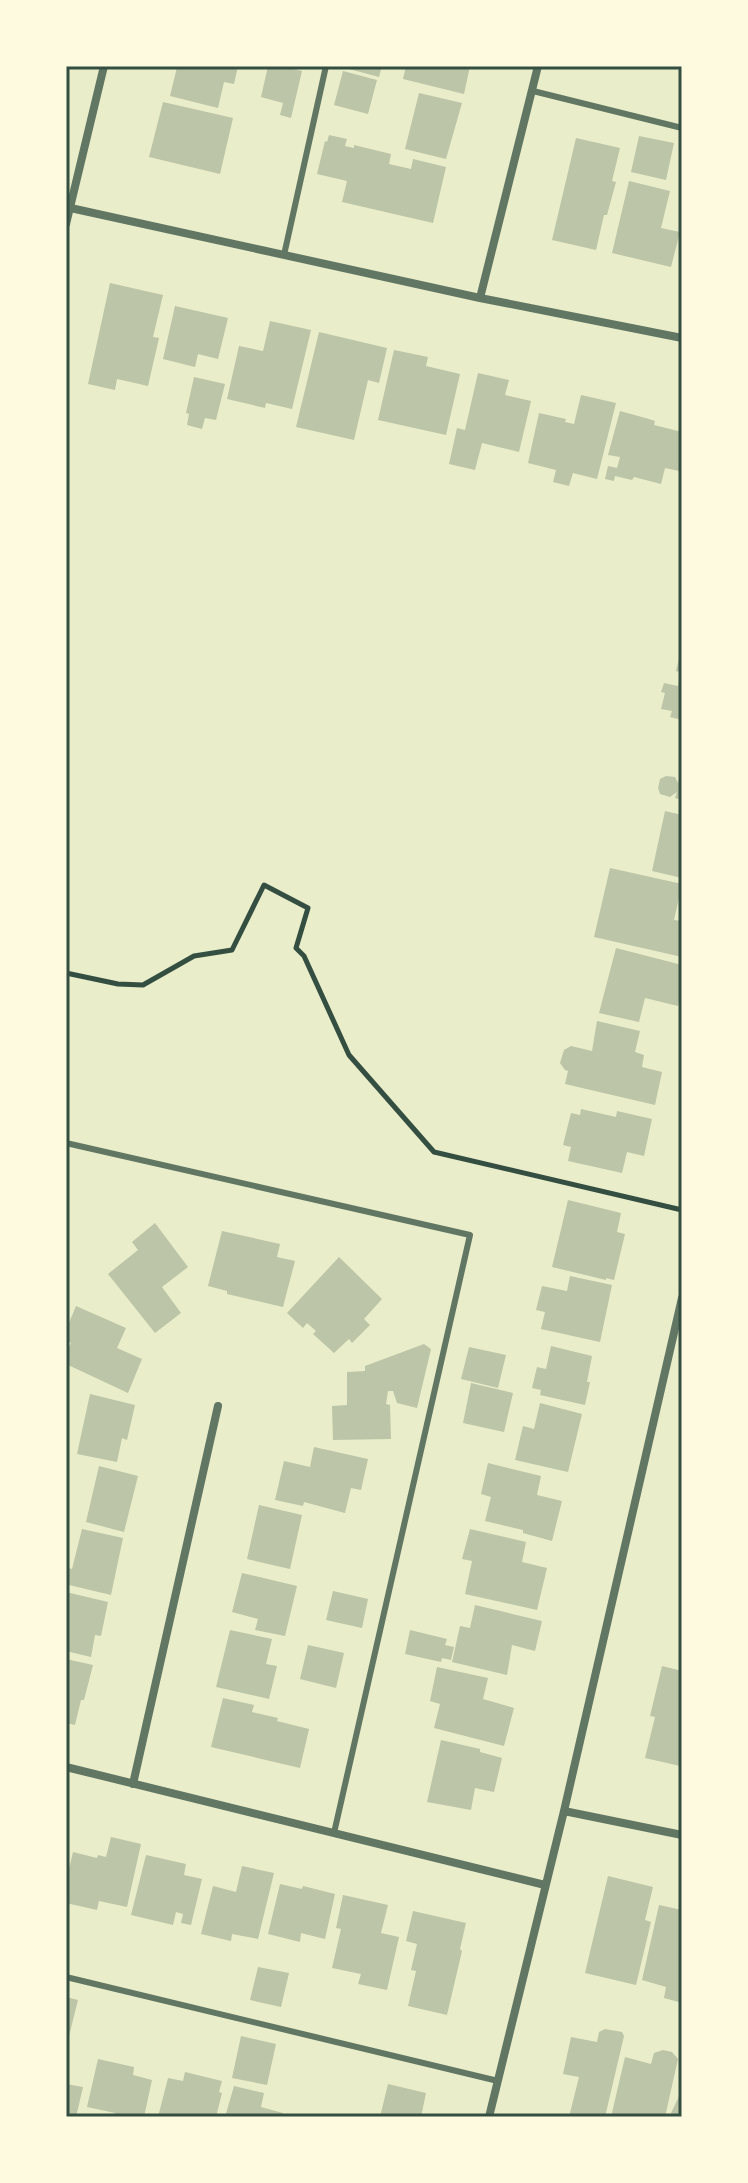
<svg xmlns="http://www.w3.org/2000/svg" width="748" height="2183" viewBox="0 0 748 2183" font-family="Overpass,sans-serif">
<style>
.building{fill:#bcc5a7}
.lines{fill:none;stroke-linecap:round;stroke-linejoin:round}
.path{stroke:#344e41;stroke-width:5}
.service{stroke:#617663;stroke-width:6}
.minor{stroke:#617663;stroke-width:8}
.neatline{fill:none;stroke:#344e41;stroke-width:3}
</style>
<rect width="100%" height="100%" fill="#e9edc9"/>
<path class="building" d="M238,66L234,84L224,82L218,108L170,96L177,67Z
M268,66H281L302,71L291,118L280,115L283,103L261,97Z
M338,66H382L379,77Z
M406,66H470L464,94L403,79Z
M343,71L377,80L368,114L334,105Z
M419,93L462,103L446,159L405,149Z
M163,102L233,118L220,174L149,157Z
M329,135L347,139L345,146L354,148V145L391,154L389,164L411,169L413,159L446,167L433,223L342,202L347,181L317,174L325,141L327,142Z
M639,136L674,143L666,180L631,172Z
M576,138L620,148L612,181L616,182L607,215H604L596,250L552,240Z
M629,181L670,191L661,228L680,232L671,267L612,253Z
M110,283L163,295L153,337L159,338L148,386L117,379L115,390L88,384Z
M175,306L228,318L218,359L198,354L195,367L163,359Z
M270,321L311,330L292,409L266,403L265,408L227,399L239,346L263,351Z
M319,332L387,348L379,383L368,380L354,440L296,427Z
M394,350L428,357L426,366L460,374L446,435L378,420Z
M478,373L509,380L505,395L531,401L519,452L482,443L475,470L449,464L457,428L465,430Z
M194,377L225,384L216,420L205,418L202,429L187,425L189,414L186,413Z
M581,395L616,403L597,479L573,473L569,486L553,482L556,470L528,463L539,413L566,419L565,422L574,424Z
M620,411L649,419L655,421L654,425L682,432V461L679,471L665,468L661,484L634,477L632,480L615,476L614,481L605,479L608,466L617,468L620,457L608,455Z
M681,651H682V673L676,671Z
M679,681L682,682V720L670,717L672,711L661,709L665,693L661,692L664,683L678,686Z
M681,771L682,800L675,798L677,792L670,797L660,794L658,788L660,779L666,776L675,777L678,783Z
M665,811L682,815V878L652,871Z
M610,868L682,884L674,920L682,921V957L594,937Z
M616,948L682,965V987L678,1006L645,998L639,1022L599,1013Z
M597,1021L640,1031L635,1052L644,1055L642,1067L662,1072L655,1105L565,1084L568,1071L565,1070L560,1063L564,1050L571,1046L592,1051Z
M581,1109L616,1117L617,1111L652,1119L644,1156L627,1152L622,1173L568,1161L571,1147L563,1145L571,1113L580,1115Z
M568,1200L621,1213L617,1232L625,1234L614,1280L606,1278V1280L552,1267Z
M155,1223L188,1267L162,1287L181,1313L155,1333L108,1274L138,1250L132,1242Z
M222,1231L280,1244L277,1257L295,1261L283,1307L227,1294V1291L208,1286Z
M339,1257L382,1299L364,1319L370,1325L352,1343L349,1339L334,1353L313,1334L316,1331L307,1323L303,1328L287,1313Z
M570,1276L612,1285L600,1342L541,1329L545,1312L536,1310L542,1286L567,1291Z
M76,1306L126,1328L117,1348L142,1359L128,1393L66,1364V1353L71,1343L66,1340V1330Z
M424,1344L431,1349L417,1408L397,1403L393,1391H388L386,1404L390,1405L391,1439L333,1440L332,1406L347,1405V1372L365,1371V1366Z
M551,1346L592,1356L587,1382H590L585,1405L540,1395L541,1390L532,1388L537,1367L546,1369Z
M469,1347L506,1355L498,1388L461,1379Z
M471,1383L513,1393L504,1432L463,1423Z
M90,1394L135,1405L127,1440L122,1438L117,1462L77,1454Z
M540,1403L582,1414L568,1472L515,1460L523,1426L534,1429Z
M314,1447L368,1459L361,1490L351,1488L345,1513L304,1502L303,1506L275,1500L284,1461L310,1467Z
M488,1463L541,1476L537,1495L562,1501L552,1541L523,1533V1530L485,1521L491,1497L481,1494Z
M99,1466L138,1476L124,1532L86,1522Z
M259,1505L302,1515L290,1569L247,1559Z
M82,1529L123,1538L111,1595L69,1585V1582L66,1581V1567L72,1569Z
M470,1529L526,1542L522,1562L547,1568L537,1610L465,1594L472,1561L462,1559Z
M242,1573L297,1586L285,1636L255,1630L258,1619L232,1612Z
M333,1591L368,1599L362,1628L326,1620Z
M66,1592L108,1602L101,1636L95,1635L91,1657L66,1651Z
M475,1605L542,1621L535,1651L512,1645L507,1675L452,1662L460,1626L470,1628Z
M230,1630L272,1639L266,1664L277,1666L269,1699L216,1687Z
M410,1630L447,1639L445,1645L454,1647L451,1660L442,1658L441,1662L405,1654Z
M308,1645L344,1653L336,1688L300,1679Z
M66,1659L93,1665L84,1700H81L75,1725L66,1723Z
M662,1666L682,1671V1758L680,1766L645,1758L655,1717L650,1716Z
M437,1667L488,1678L483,1699L514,1708L504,1746L434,1728L440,1704L430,1701Z
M223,1698L254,1705L252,1712L278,1718L277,1721L309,1729L300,1768L211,1747Z
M441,1740L480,1749V1752L502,1758L494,1792L475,1788L471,1810L427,1802Z
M111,1837L141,1844L127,1907L99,1901L97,1910L66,1903V1882L73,1852L97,1858L98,1855L106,1857Z
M146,1855L186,1864L184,1875L202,1879L191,1925L181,1923L183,1914L176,1912L173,1925L131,1915Z
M242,1866L274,1873L258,1939L232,1934L231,1941L201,1934L213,1886L236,1892Z
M608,1876L653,1887L645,1920L651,1922L636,1985L585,1973Z
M280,1884L302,1889L303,1886L335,1894L325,1939L301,1933L300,1942L268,1934Z
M343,1895L388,1905L381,1933L399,1937L387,1990L358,1984L361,1974L332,1968L341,1929L336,1928Z
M659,1905L682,1910V2003L664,1998L666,1987L642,1980Z
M413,1911L466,1923L460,1949L462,1951L447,2015L408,2006L416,1971L411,1970L417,1944L406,1941Z
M258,1967L289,1973L281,2007L250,2000Z
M66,1997L78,2000L67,2044H66Z
M605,2029L622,2032L624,2036L605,2117H569L579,2077L563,2074L571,2037L597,2042L599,2032Z
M241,2036L276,2044L267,2085L232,2078Z
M663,2050L672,2052L678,2059L665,2117L643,2115V2117H611L625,2057L651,2064L654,2053Z
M98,2059L134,2067L133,2075L152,2080L144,2117H114L115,2113L87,2107Z
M185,2072L222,2081L219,2092L222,2093L216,2117H158L168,2078L183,2081Z
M66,2084L83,2087L76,2117H66Z
M388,2084L426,2093L421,2117H380Z
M234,2086L264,2093L261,2107L283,2113L282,2117H225Z
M682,2090V2117H680L671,2113Z"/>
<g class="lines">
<path class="path" d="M66,973L118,984L143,985L194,956L232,950L264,885L308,908L296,948L304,956L349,1055L434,1152L682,1210"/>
<path class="service" d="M533,91L682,128
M284,255L326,66
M66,1143L470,1235L334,1833
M66,1977L498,2081"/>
<path class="minor" d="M66,207L480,298L682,338
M66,224L104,66
M480,298L538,66
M66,1767L545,1885
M133,1784L218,1406
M564,1811L682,1835
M489,2117L564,1811L682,1298"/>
</g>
<rect width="748" height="2183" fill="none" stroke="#fefae0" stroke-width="136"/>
<rect x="68" y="68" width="612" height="2047" class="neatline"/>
</svg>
